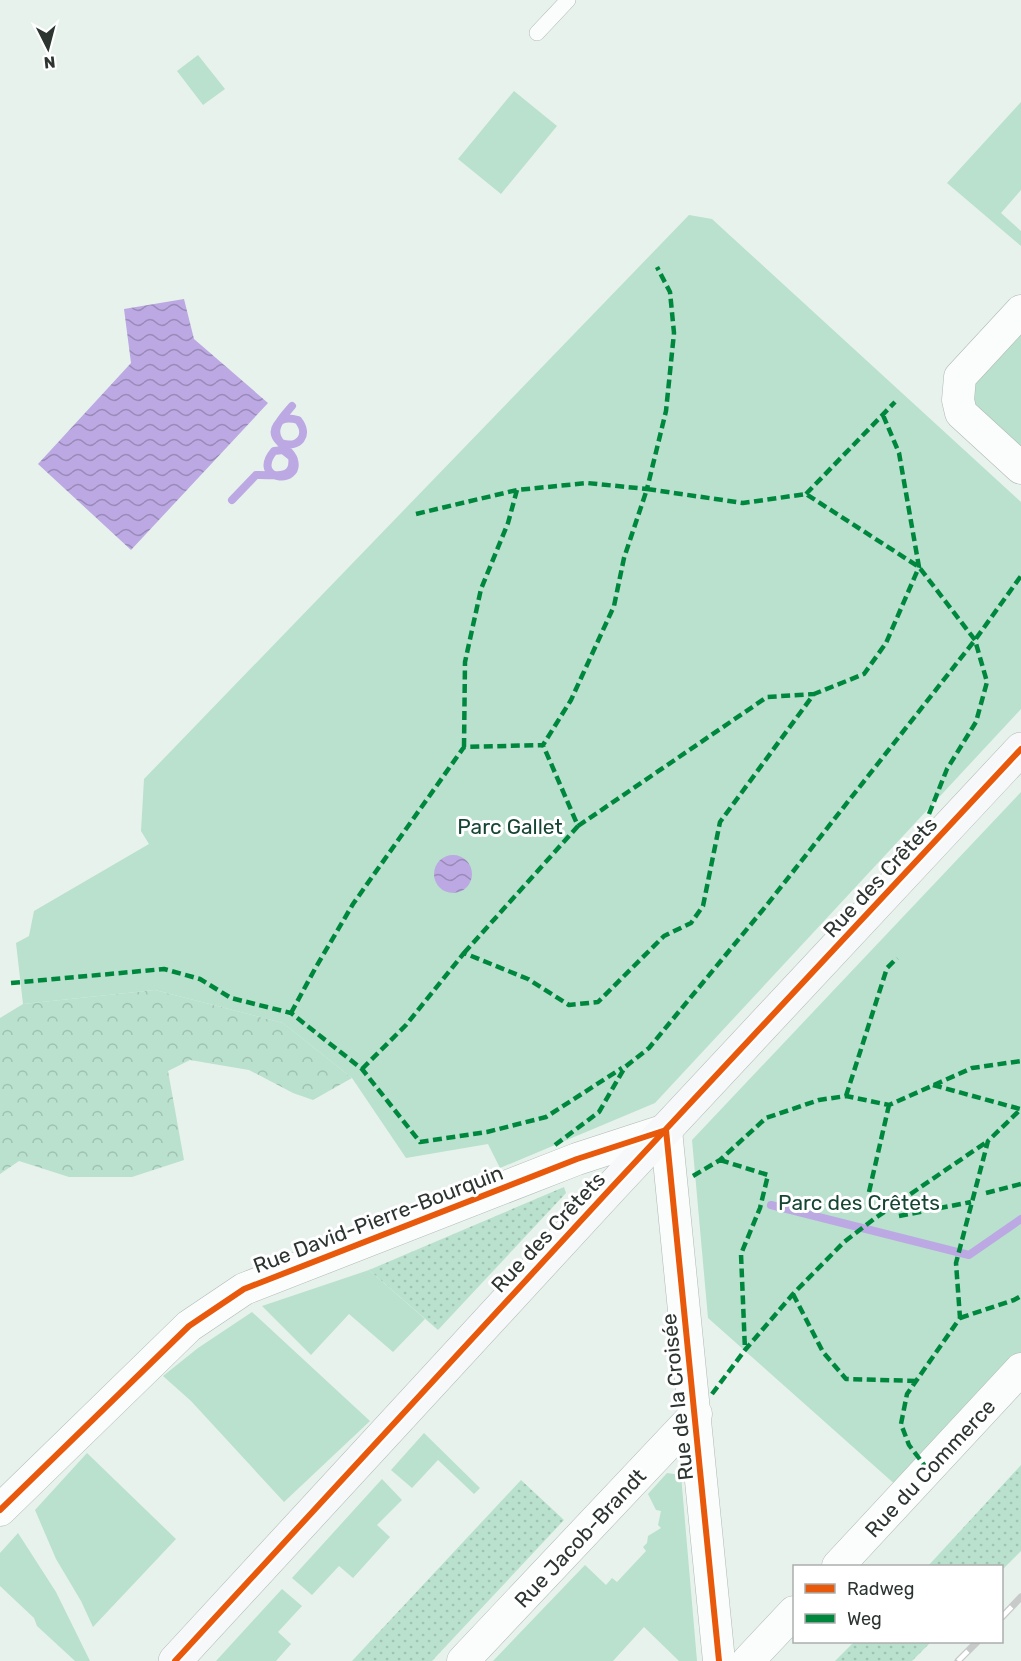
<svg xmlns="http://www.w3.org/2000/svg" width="1021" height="1661" viewBox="0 0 1021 1661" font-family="Rubik,sans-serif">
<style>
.grass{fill:url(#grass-dots)}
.forest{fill:url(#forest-crowns)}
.green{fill:#b9e1ce}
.water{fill:url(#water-waves)}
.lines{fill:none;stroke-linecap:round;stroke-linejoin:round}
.stream{stroke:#bca8e2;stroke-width:8}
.lane-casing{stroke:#b0b9b4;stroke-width:16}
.street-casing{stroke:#b0b9b4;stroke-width:33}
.secondary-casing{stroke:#b0b9b4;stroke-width:34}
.lane{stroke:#fbfdfc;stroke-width:15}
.street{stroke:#fbfdfc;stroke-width:32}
.secondary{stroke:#f7f8f9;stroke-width:33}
.rail-casing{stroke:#c7cac8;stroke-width:7}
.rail{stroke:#fff;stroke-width:4.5;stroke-dasharray:14;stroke-linecap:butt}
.quiet{stroke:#00873e;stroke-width:4.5;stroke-dasharray:9 4.5;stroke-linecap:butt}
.cycleway-casing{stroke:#fff;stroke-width:10}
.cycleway{stroke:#e8590c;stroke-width:6}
.labels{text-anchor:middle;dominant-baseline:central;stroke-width:6;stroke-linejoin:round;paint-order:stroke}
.park-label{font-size:21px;fill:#164633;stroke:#fff}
.street-label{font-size:21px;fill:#2d3531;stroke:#fff}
</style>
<defs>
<pattern id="grass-dots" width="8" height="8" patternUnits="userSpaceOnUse" patternTransform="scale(1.5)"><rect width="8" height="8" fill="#b9e1ce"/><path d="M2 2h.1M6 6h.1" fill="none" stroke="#9fc2b1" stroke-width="1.8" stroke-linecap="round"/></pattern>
<pattern id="forest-crowns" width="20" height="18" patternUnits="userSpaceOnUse" patternTransform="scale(1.5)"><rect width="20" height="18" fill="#b9e1ce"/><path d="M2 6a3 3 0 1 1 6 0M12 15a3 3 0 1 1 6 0" fill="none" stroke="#9fc2b1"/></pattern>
<pattern id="water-waves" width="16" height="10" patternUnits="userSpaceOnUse" patternTransform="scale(1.5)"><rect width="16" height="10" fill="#bca8e2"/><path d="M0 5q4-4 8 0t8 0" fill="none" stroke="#998ab8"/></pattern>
</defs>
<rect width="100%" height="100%" fill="#e7f2ec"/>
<path class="grass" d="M564,1187L566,1193L438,1330L369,1270Z
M1021,1465V1551L1002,1570V1566H928Z
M521,1480L564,1520L432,1661H352Z
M854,1642H931L912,1661H835Z"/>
<path class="forest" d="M155,990L283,1023L352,1078L313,1100L293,1093L249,1070L190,1060L168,1071L184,1160L132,1177H69L19,1161L0,1174V1018L23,1004Z"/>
<path class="green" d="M198,55L225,89L203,105L177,71Z
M514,91L557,126L501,194L458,159Z
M1021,102V190L1001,213L1021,231V246L947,183Z
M689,215L712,219L1021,502V709L655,1103L500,1168L488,1144L406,1158L352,1078L283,1023L155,990L23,1004L16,943L29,936L34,911L149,844L141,831L144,779Z
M1021,330V449L972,402L968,386Z
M1021,792V1352L898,1487L708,1318L692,1140Z
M369,1270L425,1319L393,1352L349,1314L311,1355L262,1306Z
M252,1312L370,1421L284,1502L191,1401L163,1376L198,1348Z
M424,1433L480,1488L474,1494L438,1460L412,1488L391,1470Z
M87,1453L176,1539L93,1627L81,1601L56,1559L35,1510Z
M667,1473L681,1475L697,1661H679L644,1627L613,1661H493L585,1565L606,1585L612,1578L617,1582L646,1551L643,1547L647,1543L648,1536L661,1528L658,1525L661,1511L656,1510L648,1494Z
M382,1479L402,1500L377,1525L390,1537L353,1578L339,1566L312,1595L292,1578Z
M18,1533L56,1592L90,1661H75L37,1626L34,1618L0,1586V1553Z
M282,1589L302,1606L278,1632L291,1644L276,1661H216Z"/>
<path class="water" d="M184,299L194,339L268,403L131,550L38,464L131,363L124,309Z
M434 874a19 19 0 1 1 38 0a19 19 0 1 1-38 0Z"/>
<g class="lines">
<path class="stream" d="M232,500L256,475C272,474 296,482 292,457L283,450L274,451C250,480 301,486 294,460C291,447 267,440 277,425C281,417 291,418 298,420C310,435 299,449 281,443C269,429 282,418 292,406
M771,1205L969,1255L1021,1219"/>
<g class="lane-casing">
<path id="lane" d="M537,33L568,0"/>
</g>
<g class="street-casing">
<path id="street" d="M1021,311L960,377L958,400L961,413L1021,468
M0,1510L189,1326L244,1289L577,1159L666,1130L719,1661
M838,1566L1021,1369
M463,1661L696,1414
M748,1661L794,1612"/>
</g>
<g class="secondary-casing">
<path id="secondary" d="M175,1661L612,1187L1021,749"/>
</g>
<use href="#lane" class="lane"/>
<use href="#street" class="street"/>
<use href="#secondary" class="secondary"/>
<g class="rail-casing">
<path id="rail" d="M1002,1617L1021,1597
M958,1661L977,1642"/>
</g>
<use href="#rail" class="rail"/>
<path class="quiet" d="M806,494L895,402
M416,514L517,490L587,483L647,489L666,411L674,333L670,292L657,267
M464,747L465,662L481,589L508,523L517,490
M578,826L767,697L814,694
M464,953L578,826L543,745
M11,983L164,969L200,979L231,998L291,1013L362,1069L420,1142L487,1132L546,1117L622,1068
M291,1013L316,967L353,904L464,747L543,745L571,700L614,606L624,558L647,489L743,503L806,494L919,567L975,640L987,682L976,722L947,769L929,814
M362,1069L406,1025L464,953L528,979L569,1005L598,1002L664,936L691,923L703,906L720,822L814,694L864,674L886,643L919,567L899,453L883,415
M933,1085L1020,1109
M846,1096L887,968L897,958
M555,1145L599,1112L625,1067L649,1048L766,906L975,640L1021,576
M720,1160L768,1175L760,1208L741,1254L745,1350
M693,1176L720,1160L766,1118L819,1100L846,1096L889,1105L972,1068L1021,1061
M869,1192L889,1105
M986,1193L1021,1184
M899,1216L971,1202
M793,1294L823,1352L846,1379L917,1381
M960,1318L1014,1300L1021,1296
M712,1394L745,1350L793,1294L844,1242L874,1219L988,1141
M928,1470L909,1445L901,1424L907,1394L960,1318L956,1263L988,1141L1021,1109"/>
<g class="cycleway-casing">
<path id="cycleway" d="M0,1510L189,1326L244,1289L577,1159L666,1130L719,1661
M175,1661L612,1187L1021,749"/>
</g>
<use href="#cycleway" class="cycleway"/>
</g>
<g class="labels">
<g class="park-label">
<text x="510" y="826">Parc Gallet</text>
<text x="859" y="1202">Parc des Crêtets</text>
</g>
<g class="street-label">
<text transform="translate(880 877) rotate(-47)">Rue des Crêtets</text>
<text transform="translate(378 1219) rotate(-21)">Rue David-Pierre-Bourquin</text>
<text transform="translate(548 1232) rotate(-47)">Rue des Crêtets</text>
<text transform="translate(677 1397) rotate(-96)">Rue de la Croisée</text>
<text transform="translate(930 1468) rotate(-47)">Rue du Commerce</text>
<text transform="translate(580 1538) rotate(-47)">Rue Jacob-Brandt</text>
</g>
</g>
<rect x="793" y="1565" width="210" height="78" fill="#ffffff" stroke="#abaead" stroke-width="1.5"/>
<rect x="805" y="1584" width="30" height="9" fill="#e8590c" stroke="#abaead" stroke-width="1.5"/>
<text x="847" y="1595" font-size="18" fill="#2d3531">Radweg</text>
<rect x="805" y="1614" width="30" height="9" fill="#00873e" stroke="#abaead" stroke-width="1.5"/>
<text x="847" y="1625" font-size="18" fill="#2d3531">Weg</text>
<g transform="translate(48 48) rotate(174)" stroke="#ffffff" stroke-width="4.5" paint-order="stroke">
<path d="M0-4.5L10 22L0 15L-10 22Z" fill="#2d3531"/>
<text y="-9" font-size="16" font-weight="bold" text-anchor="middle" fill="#2d3531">N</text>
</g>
</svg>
